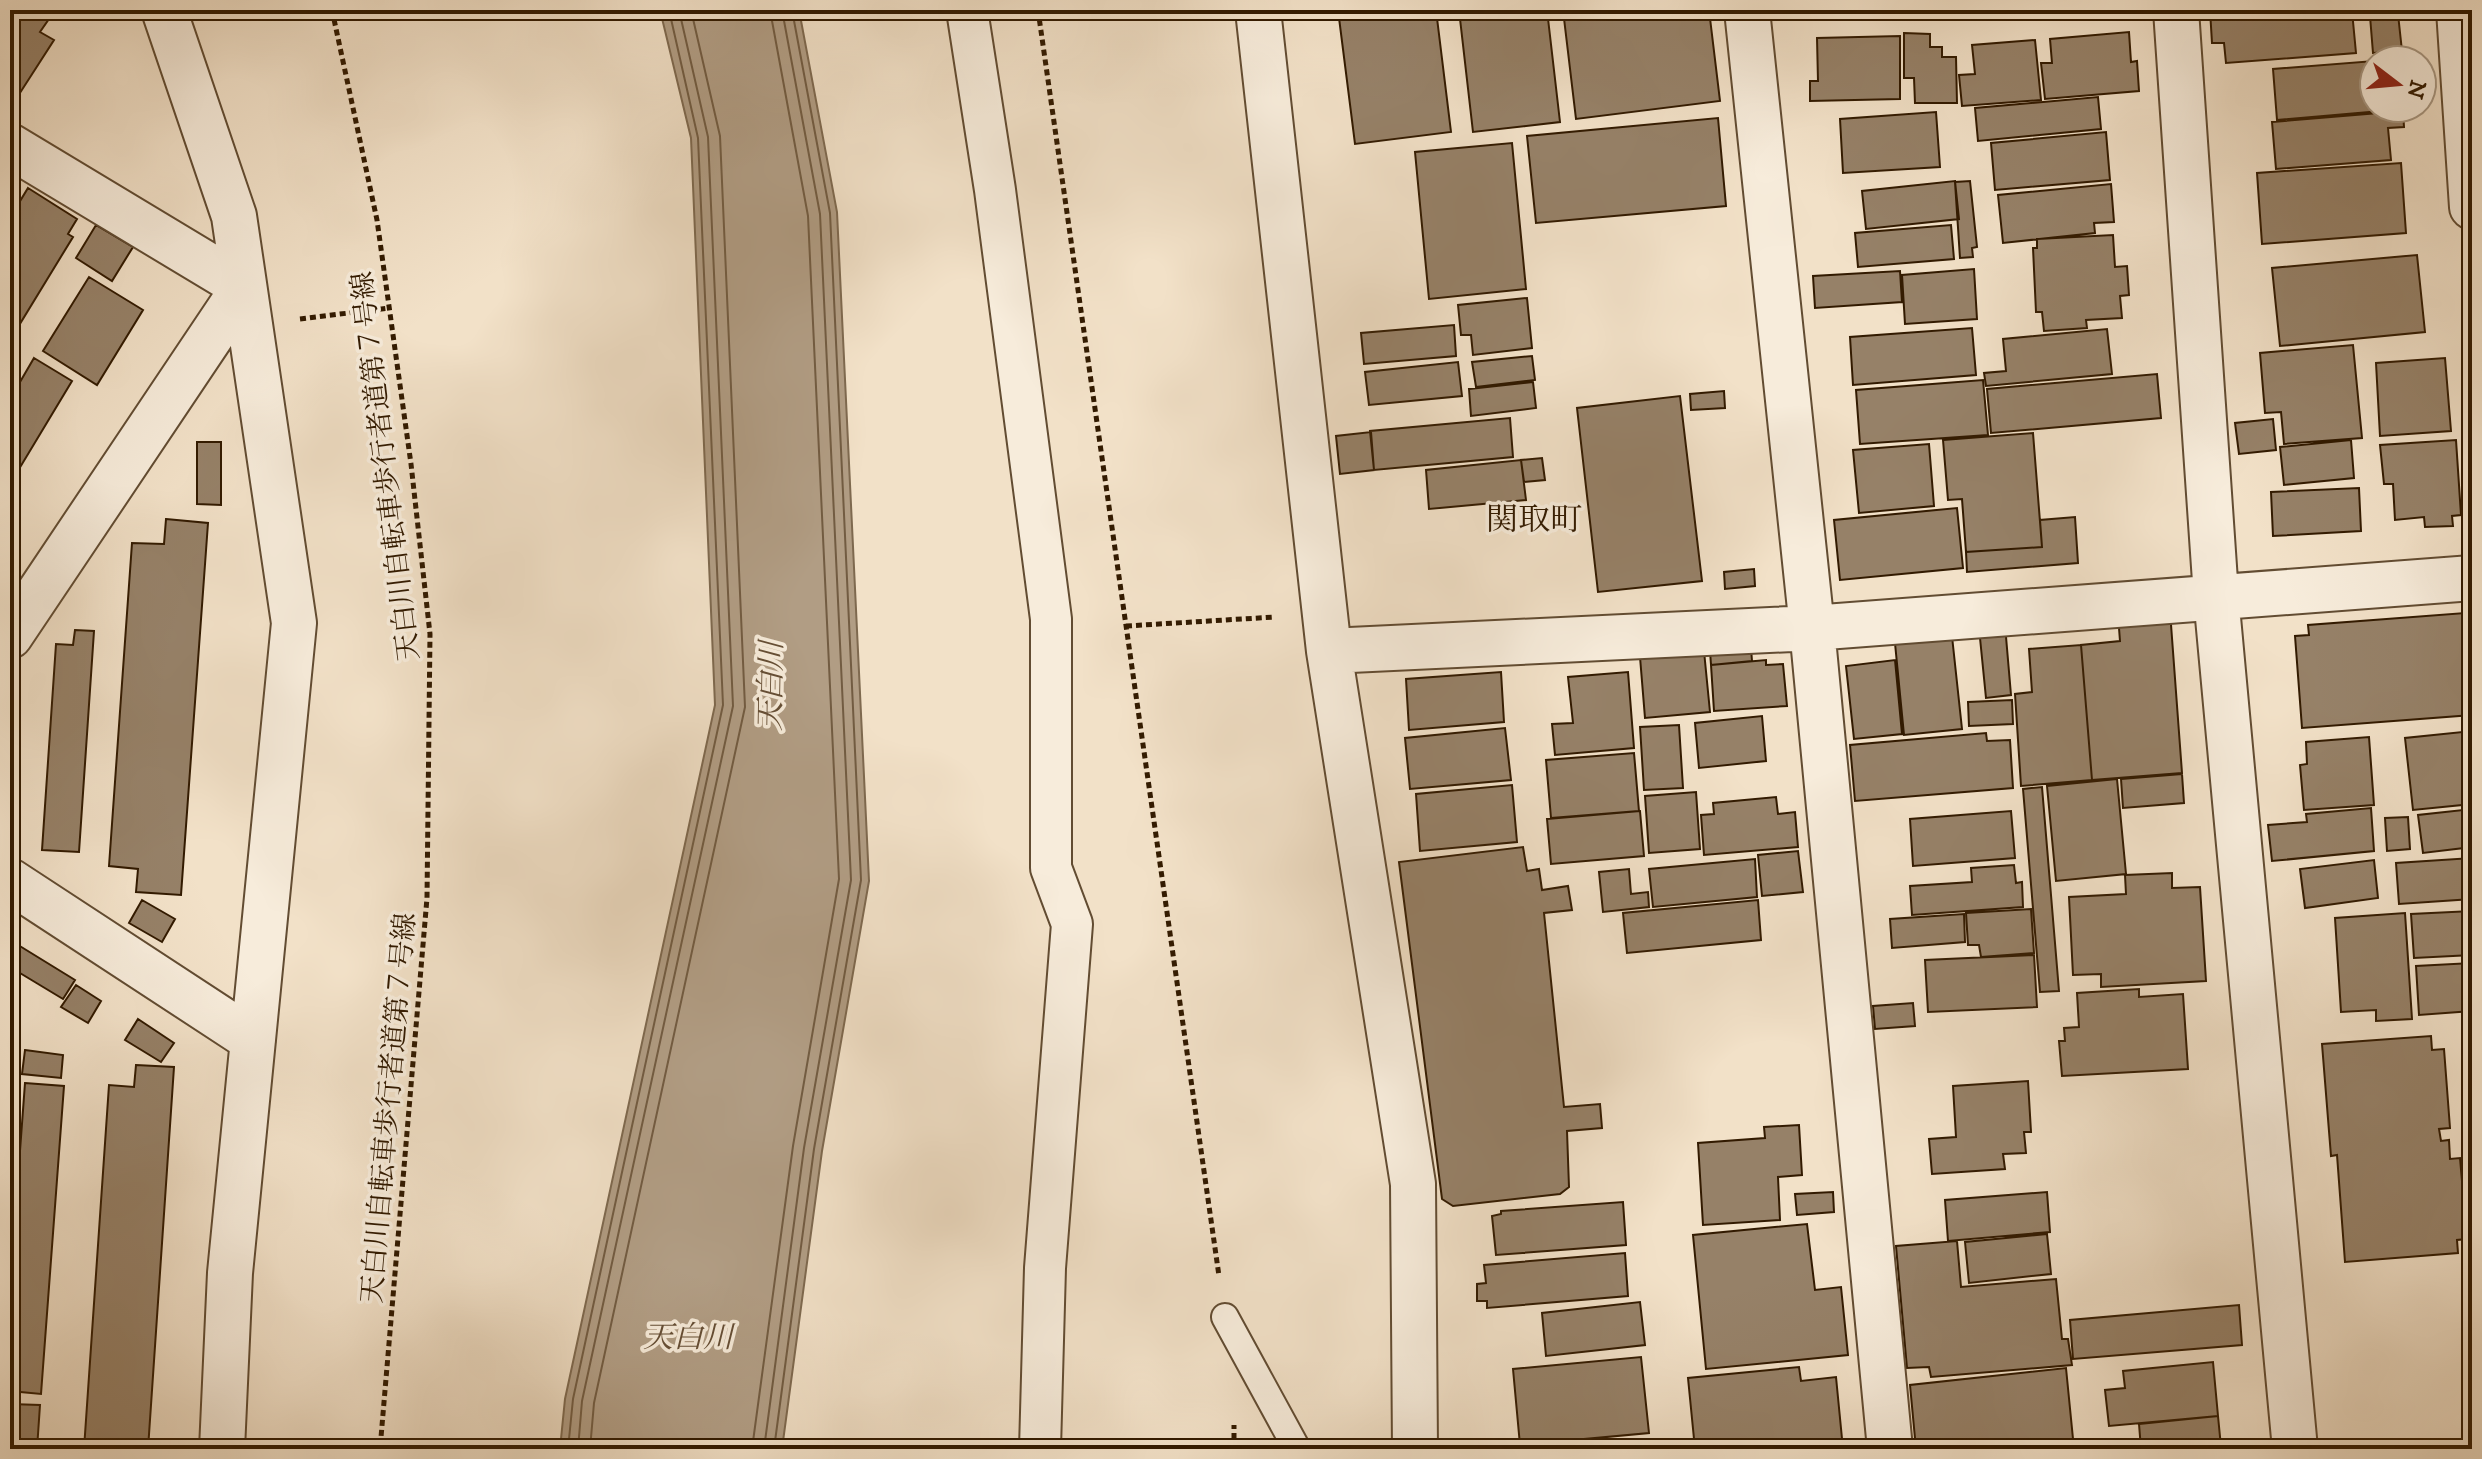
<svg xmlns="http://www.w3.org/2000/svg" width="2482" height="1459" viewBox="0 0 2482 1459" font-family="'IM FELL DW Pica','Noto Serif JP',serif">
<style>
.water{fill:#b19d84;stroke:#7e694f;stroke-width:2}
.lines{fill:none;stroke-linecap:round;stroke-linejoin:round}
.shore{stroke:#725c42;stroke-width:2}
.building{fill:#968168;stroke:#321a00;stroke-width:2}
.service-casing{stroke:#624c32;stroke-width:30}
.pedestrian-casing{stroke:#624c32;stroke-width:44}
.minor-casing{stroke:#624c32;stroke-width:48}
.path{stroke:#321a00;stroke-width:5;stroke-dasharray:6 4;stroke-linecap:butt}
.service{stroke:#f7ecdb;stroke-width:26}
.pedestrian{stroke:#f7ecdb;stroke-width:40}
.minor{stroke:#f7ecdb;stroke-width:44}
.labels{text-anchor:middle;dominant-baseline:central;stroke-width:7;stroke-linejoin:round;paint-order:stroke}
.street-label{font-size:28px;fill:#321a00;stroke:#f7ecdb}
.water-label{font-size:30px;font-style:italic;fill:#654e35;stroke:#f7ecdb}
.quarter-label{font-size:32px;fill:#321a00;stroke:#f7ecdb}
</style>
<rect width="100%" height="100%" fill="#f2e1c8"/>
<filter id="stains"><feTurbulence type="fractalNoise" baseFrequency=".0025" numOctaves="4"/><feColorMatrix values="0 0 0 0 .2 0 0 0 0 .09 0 0 0 0 .02 0 0 0 .5 -.17"/></filter>
<radialGradient id="worn" r=".72"><stop offset=".6" stop-color="#630" stop-opacity="0"/><stop offset="1" stop-color="#630" stop-opacity=".3"/></radialGradient>
<path class="water" d="M660,10H799L837,212L869,881L822,1151L782,1449H560L565,1399L715,705L691,138Z"/>
<g class="lines">
<path class="shore" d="M568,1449L573,1399L723,705L698,138L669,10
M578,1449L582,1401L733,706L708,137L679,10
M590,1449L594,1403L745,707L720,136L691,10
M752,1449L793,1146L839,879L808,216L770,10
M764,1449L804,1148L851,880L820,214L782,10
M774,1449L814,1149L861,880L830,213L792,10"/>
</g>
<path class="building" d="M10,10H42L51,16L40,32L54,40L18,96L10,91Z
M1338,10H1436L1451,132L1355,144Z
M1459,10H1547L1560,122L1473,132Z
M1563,10H1709L1720,101L1576,119Z
M2210,10H2370L2352,11L2356,53L2226,63L2224,43H2212Z
M2398,14L2402,51L2373,53L2370,16Z
M2129,32L2131,62L2137,61L2139,91L2045,99L2041,63H2052L2050,39Z
M1904,33L1930,34V47H1942V57H1956L1957,103H1915L1914,78H1904Z
M1900,36V99L1810,101V81H1818L1817,38Z
M2035,40L2041,100L1962,106L1959,75L1975,74L1972,45Z
M2374,61V108H2381V111L2277,120L2273,69Z
M2098,97L2101,129L1978,141L1975,108Z
M2403,111L2404,127L2388,128L2391,160L2276,169L2272,122Z
M1936,112L1940,167L1843,173L1840,119Z
M1718,118L1726,206L1536,223L1527,136Z
M2106,132L2110,180L1995,190L1991,143Z
M1512,143L1526,289L1429,299L1415,152Z
M2401,163L2406,233L2262,244L2257,173Z
M1955,181L1959,219L1866,229L1862,191Z
M1970,181L1977,247L1972,248L1973,257L1960,258L1955,182Z
M2111,184L2114,222L2094,223L2095,233L2003,243L1998,195Z
M28,188L77,219L68,234L73,237L18,327L10,322V208L14,211Z
M96,225L133,247L112,281L76,258Z
M1951,225L1954,259L1858,267L1855,233Z
M2113,235L2115,267L2127,266L2129,295L2120,296L2122,318L2086,320L2087,328L2044,331L2042,312H2036L2033,248H2037V239Z
M2417,255L2425,332L2280,346L2272,268Z
M1974,269L1977,319L1905,324L1902,275Z
M1900,271L1902,302L1815,308L1813,276Z
M89,277L143,310L97,385L43,351Z
M1527,298L1532,348L1473,355L1471,335H1461L1458,305Z
M1454,325L1456,356L1364,364L1361,333Z
M1972,328L1976,375L1853,385L1850,337Z
M2107,329L2112,374L1986,386L1984,373L2006,371L2003,339Z
M2353,345L2362,438L2284,444L2281,412L2265,413L2260,353Z
M1532,356L1535,380L1476,387L1472,362Z
M34,358L72,381L10,484V378L20,382Z
M2445,358L2451,431L2380,436L2376,363Z
M1458,362L1462,396L1369,405L1365,372Z
M2157,374L2161,418L1991,433L1987,389Z
M1983,380L1988,435L1860,444L1856,390Z
M1533,382L1536,408L1471,416L1469,389Z
M1724,391L1725,408L1691,410L1690,394Z
M1680,396L1702,581L1598,592L1577,408Z
M1510,418L1513,457L1374,470L1370,431Z
M2273,419L2276,450L2239,454L2235,423Z
M1371,432L1374,470L1340,474L1336,436Z
M2033,433L2042,547L1966,552L1962,499L1948,500L1943,440Z
M2351,440L2354,478L2284,485L2280,447Z
M2456,440L2461,515L2452,516L2453,526L2425,527L2424,517L2395,520L2393,484H2384L2380,445Z
M197,442H221V505L197,504Z
M1929,444L1934,506L1859,513L1853,450Z
M1542,458L1545,480L1524,482L1521,460Z
M1521,460L1526,500L1429,509L1426,470Z
M2359,488L2361,531L2273,536L2271,492Z
M1957,508L1963,568L1840,580L1834,520Z
M2075,517L2078,563L1967,572L1966,552L2042,547L2040,520Z
M166,519L208,523L181,895L136,892L138,869L109,866L132,543L164,544Z
M1754,569L1755,586L1725,589L1724,572Z
M2170,611L2182,773L2092,780L2081,645L2120,641L2118,615Z
M2465,613L2472,715L2302,728L2295,636L2309,635L2308,625Z
M2005,625L2011,695L1986,698L1979,628Z
M1951,627L1962,729L1904,735L1894,633Z
M75,630L94,631L79,852L42,850L56,644L73,645Z
M2081,645L2092,780L2021,786L2015,694L2032,692L2029,649Z
M1751,648L1752,661L1711,665L1710,651Z
M1704,651L1710,712L1645,718L1640,657Z
M1766,660V665L1783,664L1787,706L1714,711L1711,665Z
M1895,660L1902,734L1854,739L1846,666Z
M1501,672L1504,722L1409,730L1406,679Z
M1628,672L1634,748L1555,755L1552,724L1573,723L1568,677Z
M2012,700L2013,724L1969,726L1968,702Z
M1762,716L1766,761L1699,768L1695,723Z
M1679,725L1683,788L1644,790L1640,727Z
M1505,728L1511,780L1410,789L1405,738Z
M2472,731V804L2413,810L2405,738Z
M1986,733L1987,741L2010,740L2013,788L1855,801L1850,745Z
M2369,737L2374,805L2304,810L2300,765L2307,764L2306,742Z
M1634,753L1639,811L1551,818L1546,760Z
M2182,774L2184,803L2123,808L2121,779Z
M2117,779L2126,874L2056,881L2047,786Z
M1512,785L1517,842L1420,851L1416,794Z
M2042,787L2059,991L2040,992L2023,789Z
M1696,792L1700,849L1649,853L1645,796Z
M1776,797L1778,814L1795,812L1798,847L1704,855L1701,815L1714,814L1713,803Z
M2371,808L2374,851L2272,861L2268,825L2307,822L2306,814Z
M2472,809V847L2423,853L2418,815Z
M1640,811L1644,856L1551,864L1547,819Z
M2011,811L2015,858L1913,866L1910,819Z
M2408,817L2410,849L2387,851L2385,818Z
M1523,847L1527,871L1539,869L1542,890L1568,886L1572,910L1544,913L1564,1107L1600,1104L1602,1128L1567,1131L1569,1187L1560,1194L1453,1206L1442,1199L1399,862Z
M1798,851L1803,892L1762,896L1758,855Z
M2472,858V899L2399,904L2396,863Z
M1755,859L1757,897L1653,907L1649,869Z
M2374,860L2378,898L2305,908L2300,869Z
M2014,865L2016,883L2022,882L2023,907L1912,915L1910,886L1972,882L1971,868Z
M1629,869L1631,894L1648,892L1649,907L1603,912L1599,872Z
M2172,873V888L2200,887L2206,981L2101,987V974L2073,975L2069,897L2126,894L2125,875Z
M142,900L175,919L162,942L129,923Z
M1758,900L1761,940L1627,953L1623,913Z
M2031,909L2034,953L1981,957L1979,945H1968L1966,913Z
M2472,911V955L2414,958L2411,914Z
M2405,913L2412,1019L2376,1021V1010L2341,1012L2335,918Z
M1964,914L1965,942L1892,948L1890,919Z
M10,940L75,980L63,999L10,967Z
M2034,955L2037,1007L1928,1012L1925,960Z
M2472,963V1011L2419,1015L2416,966Z
M76,985L101,1001L88,1023L61,1007Z
M2139,989V997L2183,994L2188,1069L2062,1076L2059,1041H2065L2064,1028L2079,1027L2077,993Z
M1913,1003L1915,1026L1875,1029L1873,1006Z
M138,1019L174,1043L161,1062L125,1040Z
M2431,1036L2432,1050L2444,1049L2450,1128L2439,1129L2441,1141L2449,1140L2450,1159L2460,1158L2467,1239L2457,1240L2458,1253L2345,1262L2337,1155L2331,1156L2322,1044Z
M25,1050L63,1055L61,1078L22,1074Z
M136,1065L174,1067L148,1449H84L109,1085L134,1087Z
M2028,1081L2031,1132H2024L2026,1153L2003,1154L2005,1169L1932,1174L1929,1139L1956,1137L1953,1086Z
M25,1083L64,1086L41,1394L10,1391V1286Z
M1799,1125L1802,1175L1778,1177L1780,1220L1703,1225L1698,1143L1765,1138L1764,1127Z
M1833,1192L1834,1212L1797,1215L1795,1194Z
M2047,1192L2050,1232L1948,1241L1945,1200Z
M1623,1202L1626,1245L1496,1255L1492,1216L1501,1214V1211Z
M1807,1224L1815,1290L1841,1287L1848,1355L1706,1369L1693,1235Z
M2047,1234L2051,1274L1969,1283L1965,1242Z
M1957,1241L1961,1287L2056,1279L2062,1339H2068L2072,1365L1931,1377L1929,1367L1907,1368L1896,1246Z
M1625,1253L1628,1296L1487,1308V1301H1477V1284L1486,1283L1484,1265Z
M1640,1302L1645,1345L1546,1356L1542,1313Z
M2239,1305L2242,1345L2073,1359L2070,1320Z
M1641,1357L1649,1433L1520,1445L1513,1369Z
M2213,1362L2218,1416L2109,1426L2105,1390L2125,1388L2123,1371Z
M1799,1367L1801,1381L1836,1377L1843,1449H1695L1688,1378Z
M2066,1368L2074,1449H1916L1910,1385Z
M10,1404L40,1405L37,1449H10Z
M2218,1416L2221,1447L2239,1445L2240,1449H2141L2139,1424Z"/>
<g class="lines">
<g class="service-casing">
<path id="service" d="M1225,1317L1297,1449"/>
</g>
<g class="pedestrian-casing">
<path id="pedestrian" d="M967,10L995,190L1051,619V868L1072,924L1045,1268L1040,1449"/>
</g>
<g class="minor-casing">
<path id="minor" d="M164,10L234,216L294,623L230,1273L222,1449
M1258,10L1329,651L1413,1184L1415,1449
M1747,10L1812,628L1890,1449
M2176,10L2216,596L2295,1449
M2459,10L2472,207
M10,146L244,287L10,636
M1329,651L1812,628L2472,578
M10,881L253,1040"/>
</g>
<path class="path" d="M332,10L377,220L411,464L430,634L427,898L380,1449
M1038,10L1219,1276
M300,319L389,308
M1126,626L1275,617
M1234,1449V1425"/>
<use href="#service" class="service"/>
<use href="#pedestrian" class="pedestrian"/>
<use href="#minor" class="minor"/>
</g>
<g class="labels">
<g class="street-label">
<text transform="translate(386 466) rotate(-97)">天白川自転車歩行者道第７号線</text>
<text transform="translate(389 1108) rotate(-85)">天白川自転車歩行者道第７号線</text>
</g>
<g class="water-label">
<text transform="translate(772 686) rotate(-89)">天白川</text>
<text x="688" y="1338">天白川</text>
</g>
<g class="quarter-label">
<text x="1534" y="521">関取町</text>
</g>
</g>
<rect width="2482" height="1459" fill="none" stroke="#f2e1c8" stroke-width="40"/>
<rect x="12" y="12" width="2458" height="1435" fill="none" stroke="#321a00" stroke-width="4"/>
<rect x="20" y="20" width="2442" height="1419" fill="none" stroke="#321a00" stroke-width="2"/>
<g transform="translate(2398 84) rotate(106)"><circle r="38" fill="#f7ecdb" stroke="#a89883" stroke-width="2"/>
<path d="M0-6L14 30L0 20L-14 30Z" fill="#8f2418"/>
<text y="-12" font-size="22" font-weight="bold" text-anchor="middle" fill="#321a00">N</text>
</g>
<rect width="100%" height="100%" filter="url(#stains)"/>
<rect width="100%" height="100%" fill="url(#worn)"/>
</svg>
